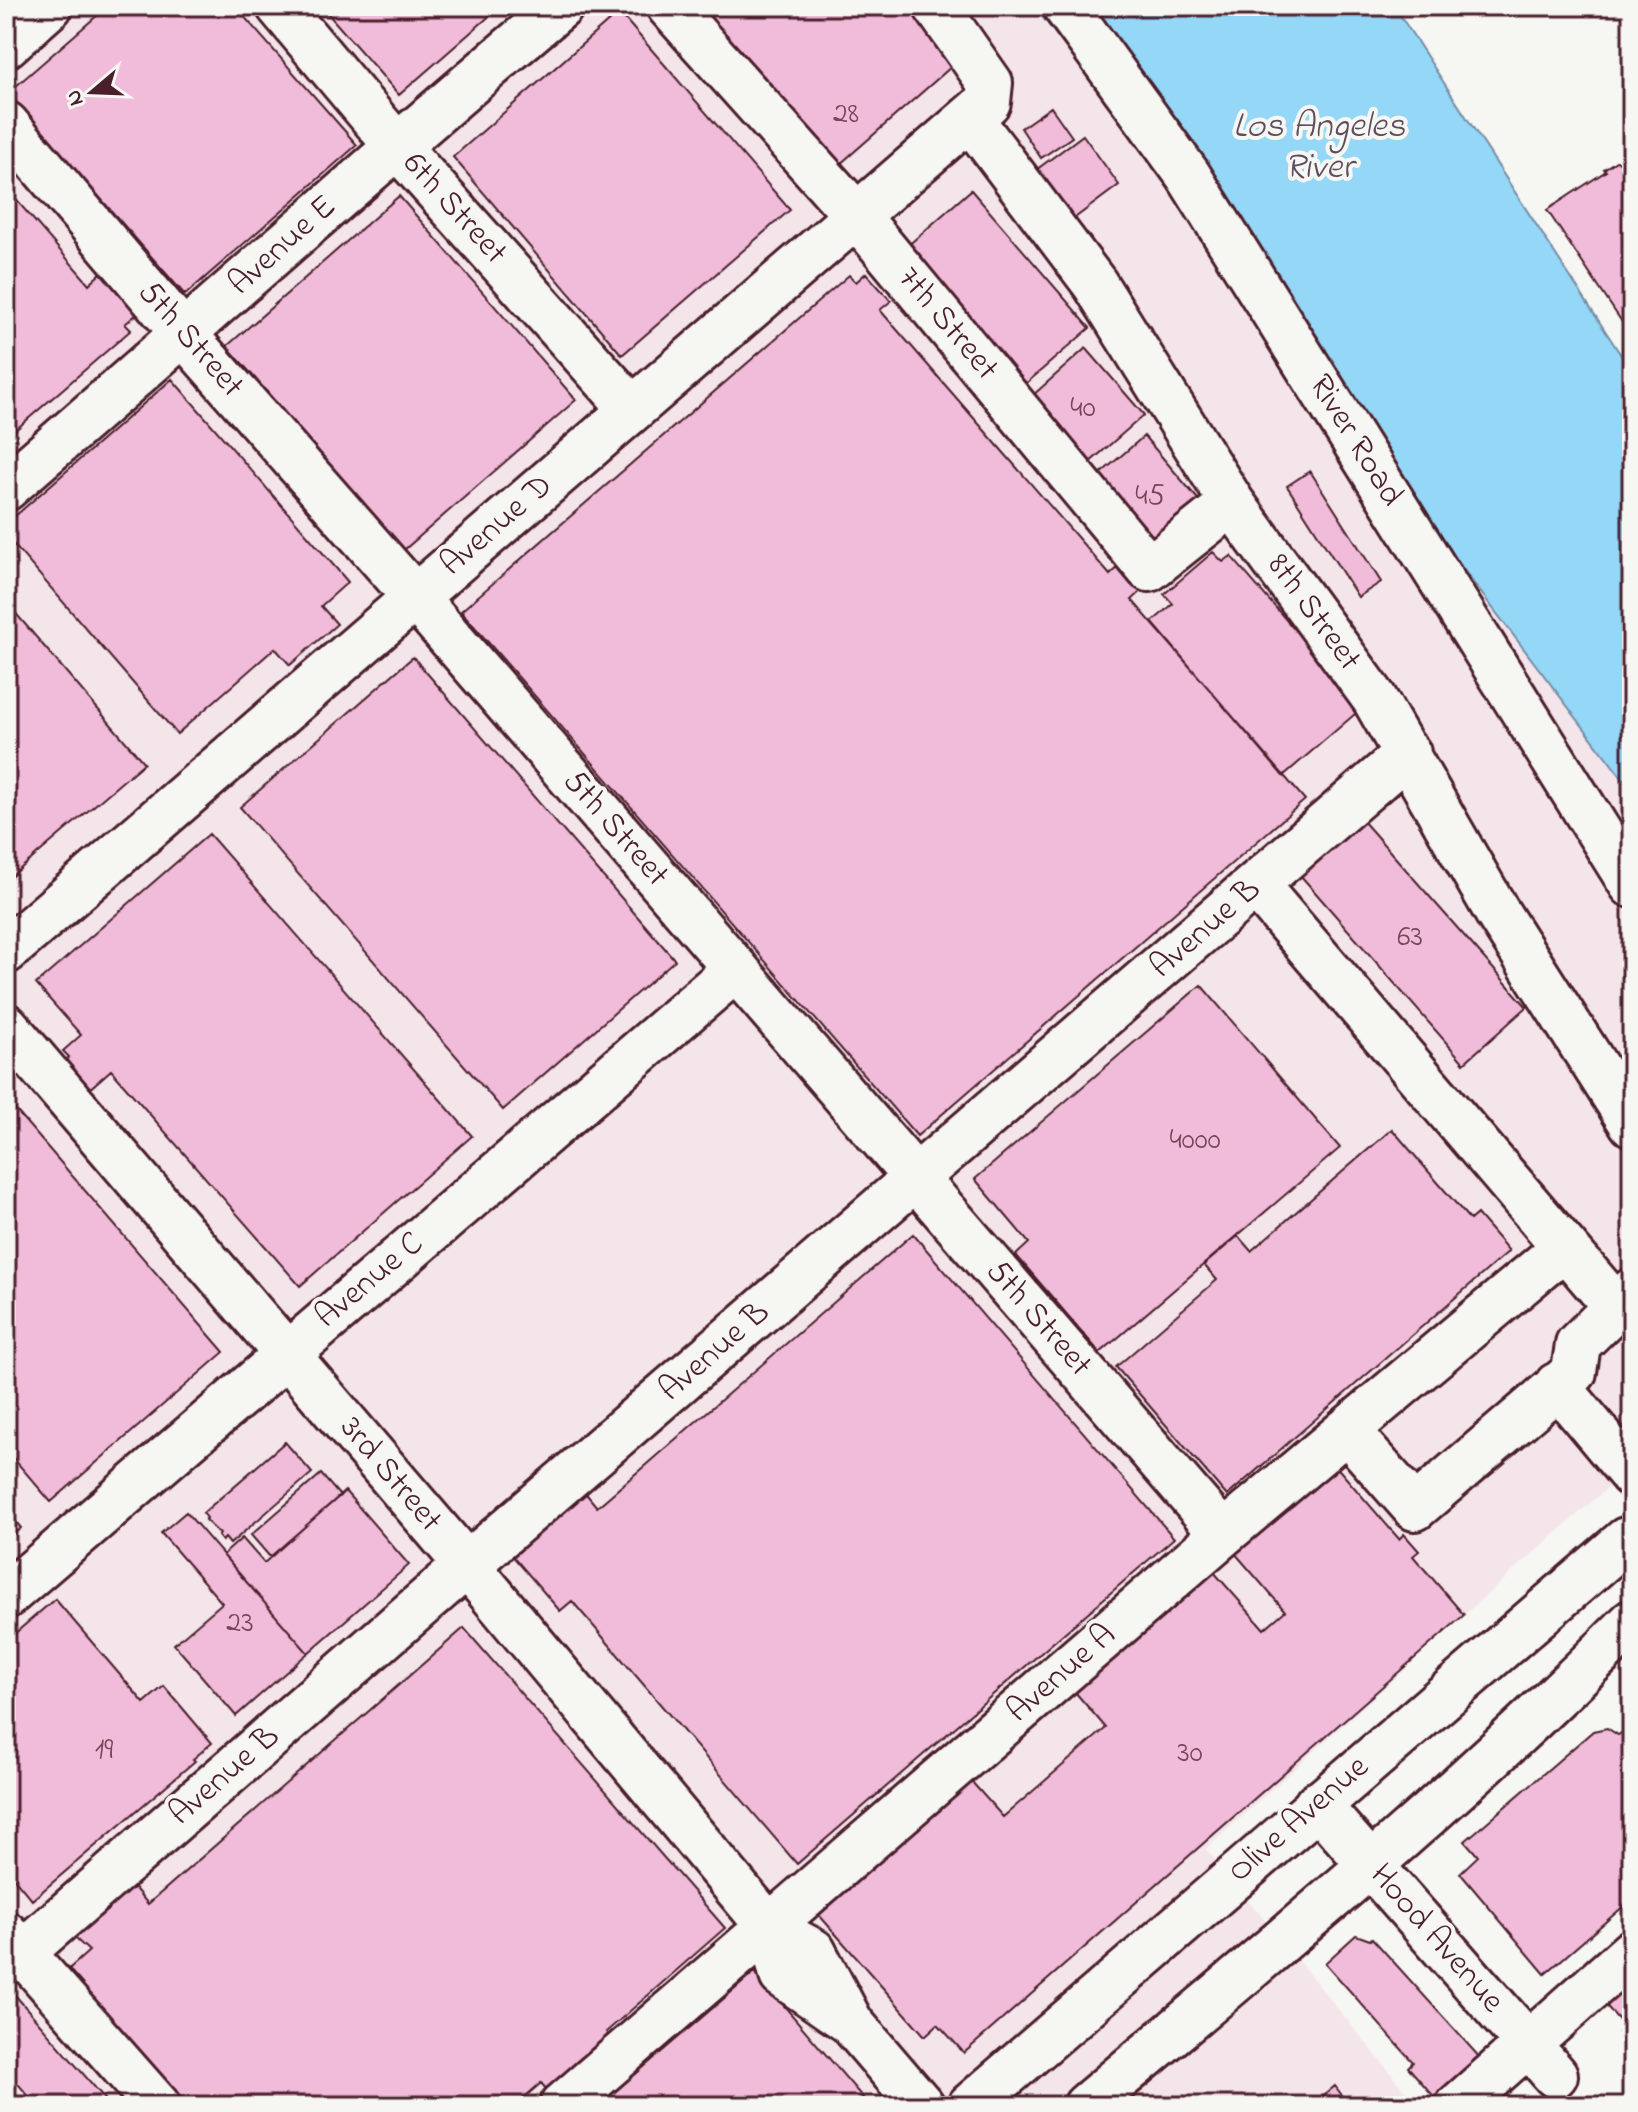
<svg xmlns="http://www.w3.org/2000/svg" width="1638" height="2112" viewBox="0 0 1638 2112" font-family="'Indie Flower',sans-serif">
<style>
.built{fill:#f4e5eb}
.water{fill:#95d7f7;stroke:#778da5;stroke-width:2}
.building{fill:#f0bcda;stroke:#4a1f2b;stroke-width:2}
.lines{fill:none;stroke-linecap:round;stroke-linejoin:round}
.minor-casing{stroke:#4a1f2b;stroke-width:50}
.major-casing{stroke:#4a1f2b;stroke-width:50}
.path{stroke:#4a1f2b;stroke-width:5;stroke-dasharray:8 6;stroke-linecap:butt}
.minor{stroke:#f6f6f2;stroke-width:44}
.major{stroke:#f6f6f2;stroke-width:44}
.labels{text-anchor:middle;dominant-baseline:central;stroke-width:8;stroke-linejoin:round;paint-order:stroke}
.number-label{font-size:30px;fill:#744657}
.street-label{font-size:34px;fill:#4a1f2b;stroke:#f6f6f2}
.water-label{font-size:36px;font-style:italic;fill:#5d4d5e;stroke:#f6f6f2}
</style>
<rect width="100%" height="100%" fill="#f6f6f2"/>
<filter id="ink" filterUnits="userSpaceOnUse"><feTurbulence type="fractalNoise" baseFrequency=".0125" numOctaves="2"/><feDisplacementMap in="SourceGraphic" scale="16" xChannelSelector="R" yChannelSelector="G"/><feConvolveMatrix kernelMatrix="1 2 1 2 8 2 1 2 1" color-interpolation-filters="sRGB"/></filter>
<g filter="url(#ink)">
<path class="built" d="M6,6H1367L1632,546V1466L1464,1615L1206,1849L1418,2106H6Z"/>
<path class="water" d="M1034,6H1394L1632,372V791Z"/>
<path class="building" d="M108,6H235L357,145L185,295L8,93Z
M321,6H501L399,95Z
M701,6H909L952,66L839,165Z
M619,12L790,210L622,355L453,157Z
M1051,107L1072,137L1041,158L1021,128Z
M1083,135L1119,185L1072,220L1036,170Z
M1616,161L1626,163L1632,173V337L1547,210L1606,171L1604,169Z
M6,188L89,284L102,272L137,314L125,324L131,330L6,438Z
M971,190L1090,328L1015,393L896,256Z
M399,196L576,400L404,550L227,346Z
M866,273L891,301L880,310L1110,575L1122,564L1144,589L1132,600L1305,800L917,1136L461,611L849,275L856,282Z
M1086,348L1144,415L1081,470L1023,404Z
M172,379L348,582L321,606L337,624L290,665L275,648L177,734L6,536V524Z
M1144,436L1209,512L1156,557L1092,481Z
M1310,471L1381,582L1358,597L1287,486Z
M1213,552L1223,562L1231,556L1362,708L1283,776L1152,622L1173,604L1164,594Z
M6,602L144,763L6,881Z
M413,657L675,960L503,1110L240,807Z
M1356,813L1527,1007L1464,1063L1294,868Z
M209,834L472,1136L300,1286L111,1070L87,1091L62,1063L69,1057L63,1051L81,1035L36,984Z
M1201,985L1340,1148L1100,1353L1016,1255L1029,1243L975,1179Z
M6,1099L224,1352L51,1502L6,1450Z
M1392,1129L1470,1220L1477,1214L1509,1251L1227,1496L1116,1367L1217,1280L1204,1265L1238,1236L1251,1251Z
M913,1234L1174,1538L797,1864L572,1601L560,1611L505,1547L578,1484L597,1507Z
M285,1442L312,1473L230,1544L225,1538L222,1541L218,1536L220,1534L205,1520L207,1518L203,1513Z
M1334,1464L1399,1539L1404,1534L1419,1551L1413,1556L1464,1615L964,2053L938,2024L925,2036L819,1915L971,1781L1003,1817L1106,1728L1075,1692L1213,1571L1264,1629L1285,1611L1234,1552Z
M321,1474L340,1496L270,1557L251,1535Z
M345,1491L409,1565L308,1653L223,1555L242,1538L264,1563Z
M6,1510L21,1528L6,1541Z
M186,1512L308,1653L236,1716L174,1644L222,1603L161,1533Z
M55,1599L144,1703L164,1686L212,1743L193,1759L195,1761L32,1900L6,1869V1641Z
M464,1628L725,1928L606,2032L615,2043L590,2065L582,2057L573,2065L580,2074L553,2097L541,2083L520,2101L523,2104L521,2106H184L70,1975V1968L89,1951L66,1930L126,1878L148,1904Z
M1632,1726V1899L1545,1974L1460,1873L1478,1856L1465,1841L1593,1731L1607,1728L1618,1735Z
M1356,1935L1370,1940L1372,1938L1482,2060L1437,2100L1408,2067L1413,2062L1325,1963Z
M755,1972L870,2106H598Z
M1632,1976V2048L1619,2033L1625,2027L1603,2002Z
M15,1995L111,2106H37L6,2070V2002Z
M1335,2086L1350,2106H1311Z"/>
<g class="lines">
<g class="minor-casing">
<path id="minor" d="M279,6L396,145L632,409
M669,6L856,215L1149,569L1232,503
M1065,6L1188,175L1632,885
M6,45L50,6
M970,118L1095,284L1232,503L1374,698L1497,912L1632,1124
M6,124L184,334L415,597L1223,1534
M6,488C191,328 373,164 561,6
M1256,885L1616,1307
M6,951L988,102L990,83L936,6
M6,1026L467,1565L770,1928L813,1951L851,2023L922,2106
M1557,1385L1632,1475
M1347,1431L1415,1508L1574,1372L1578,1344L1632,1291
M6,1596L736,969
M1317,1804L1555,2075
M770,1928L782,1975L846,2019
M6,1934L158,2106
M23,1952L467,1565L1408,753
M562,2106L1223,1534L1565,1247
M1458,2106L1632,1952"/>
</g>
<g class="major-casing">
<path id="major" d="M970,2106L1626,1540L1632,1539
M1086,2106C1272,1949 1461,1795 1632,1622"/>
</g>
<path class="path" d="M6,2089L22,2106"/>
<use href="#minor" class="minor"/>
<use href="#major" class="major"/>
</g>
</g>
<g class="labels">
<g class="number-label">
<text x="846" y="115">28</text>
<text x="1083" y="409">40</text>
<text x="1150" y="497">45</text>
<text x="1410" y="938">63</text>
<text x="1195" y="1141">4000</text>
<text x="240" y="1624">23</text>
<text x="104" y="1751">19</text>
<text x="1190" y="1754">30</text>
</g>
<g class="street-label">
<text transform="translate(454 209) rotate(48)">6th Street</text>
<text transform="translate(283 246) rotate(-42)">Avenue E</text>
<text transform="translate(947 324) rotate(50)">7th Street</text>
<text transform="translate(190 340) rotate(49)">5th Street</text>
<text transform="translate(1355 441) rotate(58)">River Road</text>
<text transform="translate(497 526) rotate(-41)">Avenue D</text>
<text transform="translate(1313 613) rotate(54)">8th Street</text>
<text transform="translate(615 829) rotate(49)">5th Street</text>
<text transform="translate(1206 929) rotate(-41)">Avenue B</text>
<text transform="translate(370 1281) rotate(-40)">Avenue C</text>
<text transform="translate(1038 1319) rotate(49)">5th Street</text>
<text transform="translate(715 1352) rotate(-41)">Avenue B</text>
<text transform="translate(390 1475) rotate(50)">3rd Street</text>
<text transform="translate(1062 1674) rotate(-41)">Avenue A</text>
<text transform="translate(225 1776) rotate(-41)">Avenue B</text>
<text transform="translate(1299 1820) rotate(-41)">Olive Avenue</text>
<text transform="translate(1436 1939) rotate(49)">Hood Avenue</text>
</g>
<g class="water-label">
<text x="1319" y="127">Los Angeles<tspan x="1319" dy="41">River</tspan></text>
</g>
</g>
<rect width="1638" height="2112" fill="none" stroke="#f6f6f2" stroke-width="32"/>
<rect x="16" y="16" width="1606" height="2080" fill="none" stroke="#4a1f2b" stroke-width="3" filter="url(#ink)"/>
<g transform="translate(92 92) rotate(251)" stroke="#f6f6f2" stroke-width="6" paint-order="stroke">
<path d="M0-6L14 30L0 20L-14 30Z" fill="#4a1f2b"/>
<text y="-12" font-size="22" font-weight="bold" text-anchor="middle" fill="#4a1f2b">N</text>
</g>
</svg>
